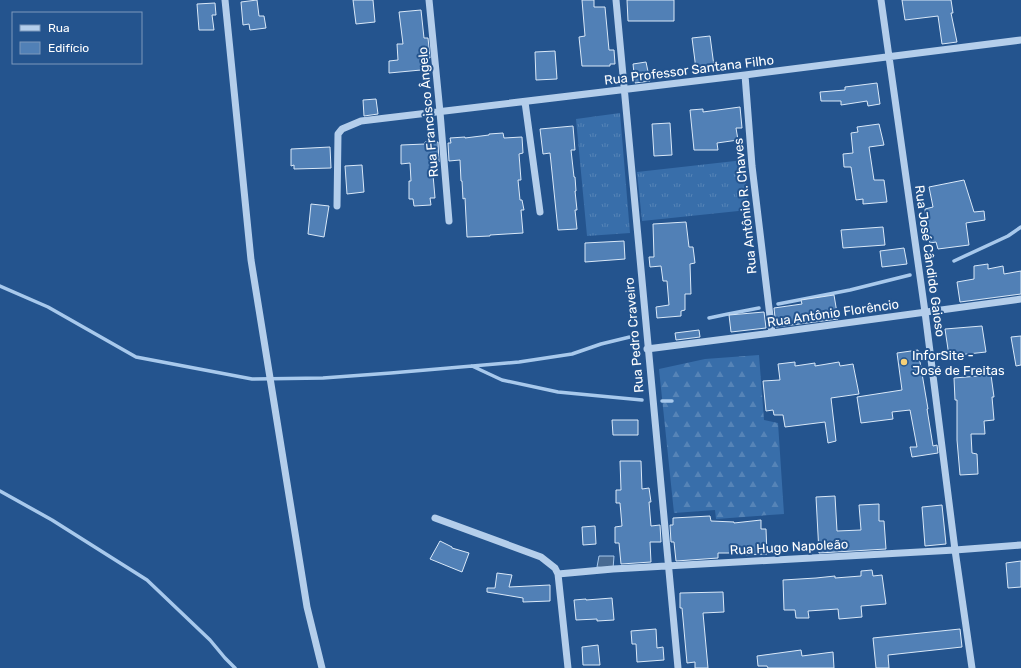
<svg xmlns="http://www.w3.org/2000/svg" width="1021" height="668" viewBox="0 0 1021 668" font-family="Rubik,sans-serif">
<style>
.grass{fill:url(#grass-tufts)}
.forest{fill:url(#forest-firs)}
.water{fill:#486a92;stroke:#a8c9ec}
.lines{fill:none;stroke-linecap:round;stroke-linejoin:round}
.stream{stroke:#a8c9ec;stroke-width:3.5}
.building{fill:#5180b6;stroke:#d9e8f8}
.minor{stroke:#b4ceeb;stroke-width:7}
.poi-dot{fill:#f5cf77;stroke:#24548e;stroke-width:1.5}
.labels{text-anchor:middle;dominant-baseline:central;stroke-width:4;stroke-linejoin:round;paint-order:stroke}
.street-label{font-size:13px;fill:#fff;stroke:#24548e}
.poi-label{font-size:13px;fill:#fff;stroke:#24548e;text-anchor:start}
</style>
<defs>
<pattern id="grass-tufts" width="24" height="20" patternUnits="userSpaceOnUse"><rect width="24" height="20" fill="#386eaa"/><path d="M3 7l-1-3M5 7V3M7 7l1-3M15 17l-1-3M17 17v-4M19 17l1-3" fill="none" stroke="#5684b7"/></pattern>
<pattern id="forest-firs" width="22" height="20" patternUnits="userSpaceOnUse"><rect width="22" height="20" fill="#386eaa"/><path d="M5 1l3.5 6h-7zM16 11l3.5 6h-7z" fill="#5684b7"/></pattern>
</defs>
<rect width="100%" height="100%" fill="#24548e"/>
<path class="grass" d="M620,113L630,233L587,236L576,119Z
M744,160L748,210L642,221L637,172Z"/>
<path class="forest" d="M759,355L764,420L778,423L784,514L716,519L715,510L674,513L659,369L705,359Z"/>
<path class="water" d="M599,556H614L613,569L597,567Z"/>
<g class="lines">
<path class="stream" d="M954,261L1008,236L1021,227
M0,286L48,307L136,357L252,379L323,378L391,373L519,362L572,354L601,344L638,335
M778,304L850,290L910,275
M709,318L728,314L759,308
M472,366L502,380L558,392L642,400
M662,401H672
M0,491L52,520L147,580L210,640L225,658L235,668"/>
</g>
<path class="building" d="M257,0L259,16H264L266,28L250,30L249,24L243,25L241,2Z
M353,0H373L375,22L356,24Z
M582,0H594V7H605L609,50H614L615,64H610V66H582L579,37L585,36Z
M627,0H674V21H628Z
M902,0H951L953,13H951L957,42L942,44L938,16L905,20Z
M215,3L216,15H212L214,30H199L197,4Z
M421,10L424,38H428L430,58H420L421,70L389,73V61L398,60L397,44H403L399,12Z
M710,36L714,66L696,69L692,38Z
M555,51L557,79L536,80L535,52Z
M646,62L650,81L635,83L633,64Z
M877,83L880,104L868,106L867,101L841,105V101H821L820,92L845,90V87Z
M376,99L378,114L364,116L363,100Z
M740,107L742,128H736L738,140L717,143L718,150H694L690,110L703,109V112Z
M670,123L672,155L654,156L652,124Z
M879,124L884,145L869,147L874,180H884L887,202L863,204V199L856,200L851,167H844L843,154L853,153L851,133L858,132L857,127Z
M573,126L575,150H571L574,177H575L576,191H575L577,210H575L577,229L558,230L550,153L543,154L540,129Z
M503,133L504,138L522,137L523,153L519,154L521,180H518L520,200H522L524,210H521L523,233L490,235V236L467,237L465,198L463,199L462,181H461L460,160L449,161L448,143H451L450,138L465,137V138L489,135V134Z
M425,142H438L439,162L432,163L435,198H430L431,205L414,206L413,199H409V181H411L410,163L401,164V145L425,144Z
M330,147L331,168L294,169V165L291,166V149Z
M362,165L364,192L347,194L345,166Z
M964,180L974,212L984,211L985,220L966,223L969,245L938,249L936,242L930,243L927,232L925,209L933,207L929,187Z
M311,204L329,206L324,237L308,234Z
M686,222L689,247H693L695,263L690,264L691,294H685V310L681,311V316L657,318L656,307L669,305L667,281H663L661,266L650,267L649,257H654L653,224Z
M883,227L885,245L843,248L841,230Z
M624,241L625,259L585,262V243Z
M904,248L907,264L882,267L880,251Z
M988,264V269L1003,266L1004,274L1021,271V294L960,302L957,282L974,279V266Z
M834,295L838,319L776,327L774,308L802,304L801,300Z
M764,312L766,328L731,332L729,315Z
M982,326L986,352L949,356L945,329Z
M699,330L700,337L676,340L675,333Z
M1021,336V365L1016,366L1011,337Z
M918,350L928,409H927L933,446L937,445L938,453L912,457L910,447H917L910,410L892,412L893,419L861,423L857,397L902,390L897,353Z
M795,362V366L815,363V366L839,362L840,366L853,364L859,394L831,398L836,441L828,443L825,422L785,427L783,415H774L773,410L766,411L763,381L780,380L778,364Z
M991,375L994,397H992L994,420L984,421L985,434H971L972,453L977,454L978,474L960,475L957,440V400H955L954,378Z
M612,420H638V435H613Z
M620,461H641L642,489L649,488L651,502H649L651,526L660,525L661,542H650L651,562L621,564L619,543H615V527L622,526L620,503H616V490H621Z
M835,496L837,531L861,530L859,505L879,504V521H884L886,549L819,553L816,497Z
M942,505L946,544L925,546L922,507Z
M710,516L711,521L734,522V523L761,520V529H766L767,554L741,555V553H718V558L676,561L674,542H671L670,525H673V518Z
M595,526L596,544L583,545L582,527Z
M440,541L452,547V548L469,553L462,572L430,559Z
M1021,561V587L1008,588L1006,563Z
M872,570L873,576L882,575L886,604L861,606L862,617L839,619L838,609L808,611L809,618H796L795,610H784L783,580L816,578L835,576V578L861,576V571Z
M497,573L512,575L509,587L550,585V601L523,602V598L487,592V588H495Z
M723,592L724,612L703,613L708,668H695V662L687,663L682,608H680V593Z
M612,598L614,620L597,621V619L576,620L574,600L586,599V600Z
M656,629L657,648L663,647L664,660L637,662L636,644H632L631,631Z
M960,629L962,647L888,655L889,668H876L873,638Z
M598,645L600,665H583L582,647Z
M801,650L802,656L833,652L834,668H768L767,666H758L757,656Z"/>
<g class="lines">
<path class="minor" d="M225,0L251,260L307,607L322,668
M429,0L440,112L449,221
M616,0L678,668
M881,0L925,312L955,550L972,668
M745,75L752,166L772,333
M525,102L540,212
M337,206L338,134L342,129L361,121L745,75L1021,40
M647,349L772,333L1021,299
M435,518L541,557L555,568L558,574L568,668
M558,574L613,569L955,550L1021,545"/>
</g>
<circle class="poi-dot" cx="904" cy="362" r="4"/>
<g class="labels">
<g class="street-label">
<text transform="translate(689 70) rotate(-7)">Rua Professor Santana Filho</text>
<text transform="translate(428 112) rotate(-95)">Rua Francisco Ângelo</text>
<text transform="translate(745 206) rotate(-96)">Rua Antônio R. Chaves</text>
<text transform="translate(930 261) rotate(82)">Rua José Cândido Gaioso</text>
<text transform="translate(833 313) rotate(-8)">Rua Antônio Florêncio</text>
<text transform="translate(634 335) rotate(-95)">Rua Pedro Craveiro</text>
<text transform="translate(789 547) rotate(-3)">Rua Hugo Napoleão</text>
</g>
<g class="poi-label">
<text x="912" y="355">InforSite -<tspan x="912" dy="15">José de Freitas</tspan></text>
</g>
</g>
<rect x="12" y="12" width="130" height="52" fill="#24548e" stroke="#7c98bb"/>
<rect x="20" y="25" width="20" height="6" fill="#b4ceeb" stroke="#7c98bb"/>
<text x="48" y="32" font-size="12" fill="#ffffff">Rua</text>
<rect x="20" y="42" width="20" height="12" fill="#5180b6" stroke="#7c98bb"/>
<text x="48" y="52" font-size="12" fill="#ffffff">Edifício</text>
</svg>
